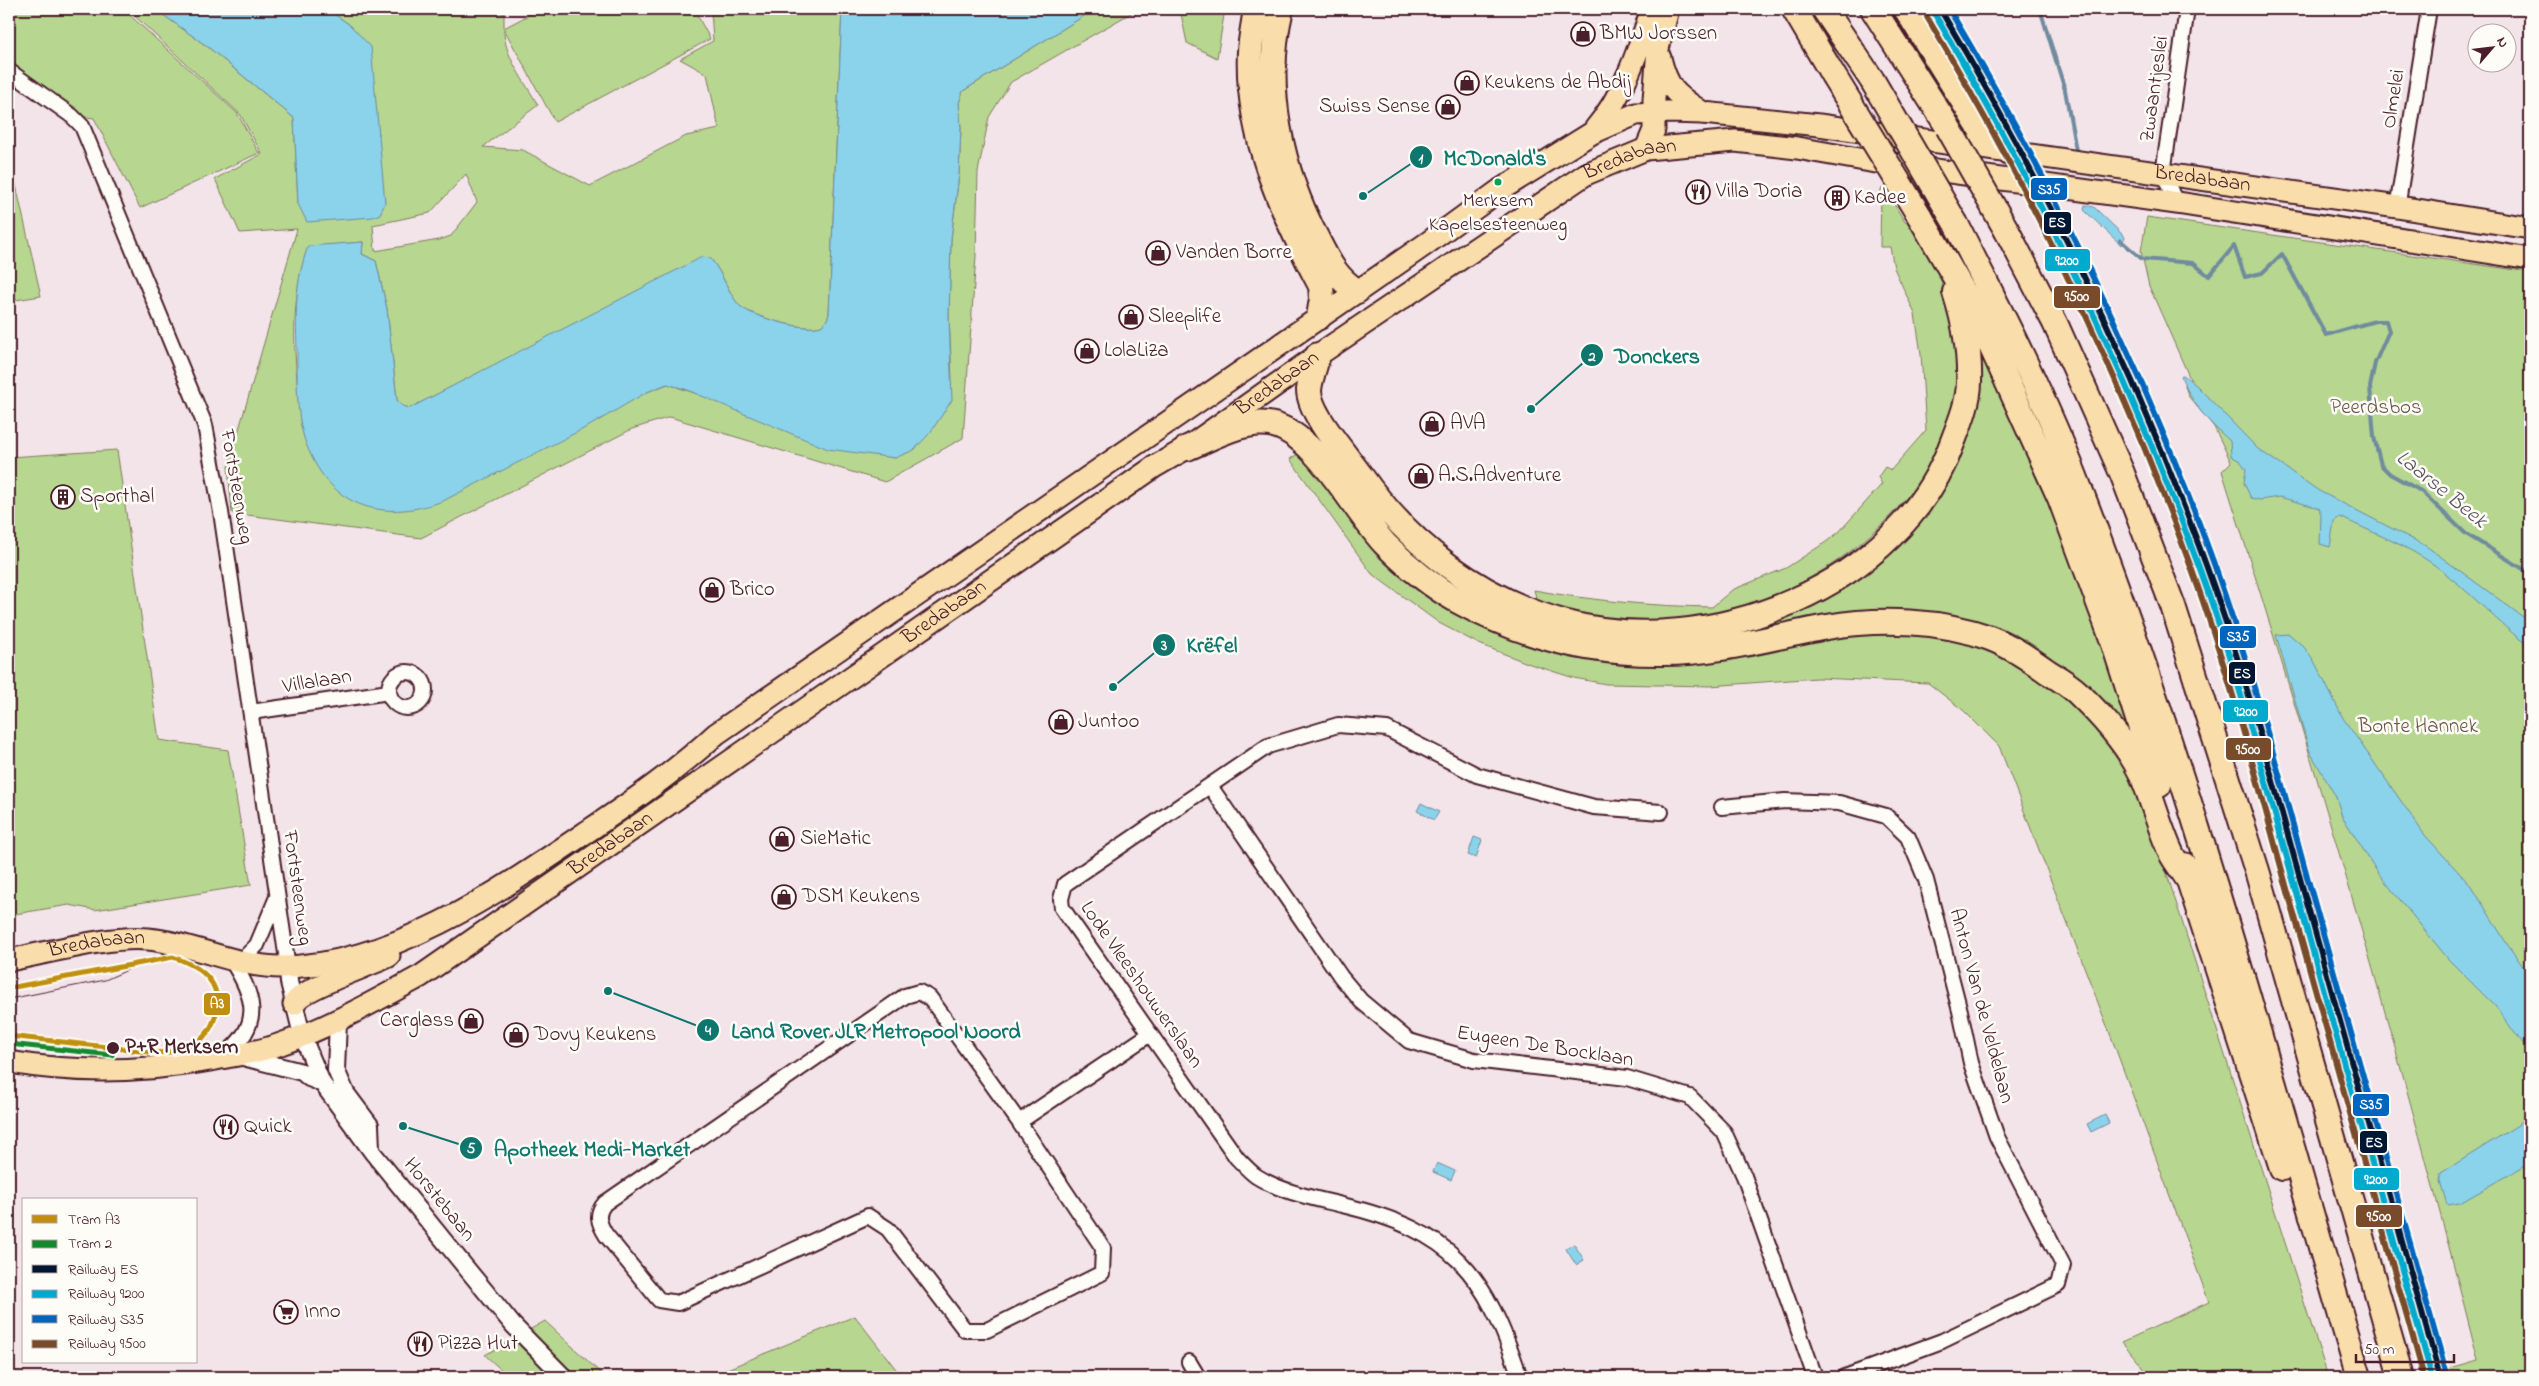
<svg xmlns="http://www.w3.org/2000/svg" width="2539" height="1386" viewBox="0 0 2539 1386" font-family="'Indie Flower',sans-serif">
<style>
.green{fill:#b7d68f;stroke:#807a5d;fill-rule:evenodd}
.water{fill:#8ad3eb;stroke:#708b9e}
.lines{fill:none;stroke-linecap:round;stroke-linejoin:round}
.stream{stroke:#708b9e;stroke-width:4}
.minor-casing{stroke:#4a1f2b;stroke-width:18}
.tertiary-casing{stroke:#4a1f2b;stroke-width:20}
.primary-casing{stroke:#4a1f2b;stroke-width:25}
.motorway-casing{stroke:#4a1f2b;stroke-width:28}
.minor{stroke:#fdfcf7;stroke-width:14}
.tertiary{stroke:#fdfcf7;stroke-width:16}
.primary{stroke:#f9ddab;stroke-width:21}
.motorway{stroke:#f9ddab;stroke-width:24}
.tram{stroke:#4a1f2b;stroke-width:1}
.motorway-bridge-casing{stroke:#4a1f2b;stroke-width:28;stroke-linecap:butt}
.motorway-bridge{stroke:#f9ddab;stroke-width:24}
.rail-1-casing{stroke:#fdfcf7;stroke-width:10}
.rail-2-casing{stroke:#fdfcf7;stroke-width:10}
.rail-3-casing{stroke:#fdfcf7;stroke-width:10}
.rail-4-casing{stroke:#fdfcf7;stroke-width:10}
.rail-1{stroke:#011633;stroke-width:6}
.rail-2{stroke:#00a9ce;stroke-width:6}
.rail-3{stroke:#0065bd;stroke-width:6}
.rail-4{stroke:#7a4b2a;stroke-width:6}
.tram-1-casing{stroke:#fdfcf7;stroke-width:9}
.tram-2-casing{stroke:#fdfcf7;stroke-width:9}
.tram-1{stroke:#c08f0f;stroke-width:5}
.tram-2{stroke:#15882e;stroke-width:5}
.bus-dot{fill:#00a651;stroke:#fdfcf7;stroke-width:2}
.stop-dot{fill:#4a1f2b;stroke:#fdfcf7;stroke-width:2}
.labels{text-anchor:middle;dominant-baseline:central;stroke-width:5;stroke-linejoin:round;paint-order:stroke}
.bus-label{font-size:20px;fill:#4a1f2b;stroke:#fdfcf7}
.poi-label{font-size:21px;fill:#4a1f2b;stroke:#fdfcf7;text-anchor:start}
.street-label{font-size:21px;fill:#4a1f2b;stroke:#fdfcf7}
.park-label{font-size:21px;fill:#6b5649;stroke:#fdfcf7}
.stop-label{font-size:21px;font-weight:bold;fill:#4a1f2b;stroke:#fdfcf7;text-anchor:start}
.water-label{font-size:22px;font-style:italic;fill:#5d5565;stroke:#fdfcf7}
.leader{fill:none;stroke:#0f766e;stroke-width:2}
.callout-dot{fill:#0f766e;stroke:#fdfcf7;stroke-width:2}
.mark-label{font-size:15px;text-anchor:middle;font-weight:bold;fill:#fff}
.callout-label{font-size:22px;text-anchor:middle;font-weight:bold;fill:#0f766e;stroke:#fdfcf7;stroke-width:5;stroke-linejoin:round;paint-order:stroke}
.line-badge{stroke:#fdfcf7;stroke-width:2}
.badge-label{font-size:14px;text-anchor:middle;font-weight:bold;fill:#fff}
</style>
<rect width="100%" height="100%" fill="#f3e4ea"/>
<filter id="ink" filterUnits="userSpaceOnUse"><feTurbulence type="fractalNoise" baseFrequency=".02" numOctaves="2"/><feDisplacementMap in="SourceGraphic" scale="10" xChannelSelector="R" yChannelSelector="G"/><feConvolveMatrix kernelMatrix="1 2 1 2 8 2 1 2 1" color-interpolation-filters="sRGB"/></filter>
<g filter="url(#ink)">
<path class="green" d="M9,9H123L237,113L259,153L140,208L94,118L79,116L9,60Z
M127,9H155L208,47L294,118L298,204L350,25L327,9H504V28L540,9H694L710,39L555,122L504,29C503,55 526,83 538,105L483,147L523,150L590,186L686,136L719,129L707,74L680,59L713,41L711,9H842L829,314C827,320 825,326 817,327C802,330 747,316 738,304C727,290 722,272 710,258L410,408L402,406L397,400L387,309L376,261L362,254L363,242L308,247C287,306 295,375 304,437L647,392L668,384L871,453L895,458L952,379L949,317L951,239L959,174L961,128L959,103L963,91L1095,9H1138L1011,82L989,117L978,172L976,256L963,438L885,482L670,417L632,429L421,538L232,513L228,467L297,229L240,233L215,179L262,154L240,114ZM466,174L477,202L451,236L439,240L375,251L373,225L430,213Z
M1180,9H1225L1217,58L1187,43Z
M9,154L41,296L9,301Z
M1884,188L1905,222L1912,225C1920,239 1930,253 1936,268C1952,305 1961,353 1956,394C1950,439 1922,483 1891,515C1808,601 1693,637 1576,614C1563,611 1550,605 1537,601L1534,590C1594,601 1652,606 1712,607L1732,590L1786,568L1826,542L1839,532L1882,484L1878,477L1885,467L1891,470L1926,430L1921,354L1915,314L1894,268L1890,247H1880L1881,189Z
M2147,217L2530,272V1377H2420L2478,1360C2403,1061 2315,765 2222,471L2231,462L2214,427L2189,397L2184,384L2191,381L2149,286L2141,251Z
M1977,343L2031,460L2085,597L2105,659L2138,748L2102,707L2058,664L2013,641L1947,620L1727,641L1543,621L1741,625L1921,510Z
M117,450L159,740L228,750L251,885L95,910L69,905L9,915V457Z
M1301,452L1370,543L1566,655L1629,664L1873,633L1917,634L1958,639L1990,650L2020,664L2065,694L2108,741L2130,776L2149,818L2328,1377H2151L2122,1342L2209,1302L2112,1039L1999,746L1964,711L1928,683L1817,678L1710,686L1606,684L1574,678L1530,664L1479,644L1439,623L1372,574L1290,459Z
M855,1316L902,1377H708Z
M545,1321L605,1377H509L485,1355Z"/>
<path class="water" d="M155,9H327L350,25L371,47L385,203L380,214L373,217L307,222L298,204L294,118L208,47Z
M842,9H1095L963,91L959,103L961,128L959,174L951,239L949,317L952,400L930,433L914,450L895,458L828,449L685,389L667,384L647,392L591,425L443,501C379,524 327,506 304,438C296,412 297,379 297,351C296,311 294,286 308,246L363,242L362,254L376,261L387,309L397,400L402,406L410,408L702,257L710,258C722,272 727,290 738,304C747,316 802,330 817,327C825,326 827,320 829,314Z
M2085,205L2094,207L2125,237L2121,245L2084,210Z
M2181,376H2185L2197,386L2258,449L2319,491L2426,546L2530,622V647C2496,622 2468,589 2433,564C2406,545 2371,532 2340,517L2334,521L2330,547L2320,544L2321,515L2319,508L2279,497L2260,500L2251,498L2244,483L2246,469L2240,461L2231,456L2230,441C2208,422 2191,403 2181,376Z
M2289,634L2303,646L2313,659L2343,718L2424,834L2472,887L2507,944L2530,976V1054L2496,1007L2449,960L2378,873L2342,816L2336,797L2310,752L2276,635Z
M1421,803L1439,812L1434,820L1417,811Z
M1474,837L1482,840L1476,858L1468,855Z
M2530,1113V1163L2460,1203L2447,1205L2440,1181L2441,1173L2518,1125Z
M2105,1115L2109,1123L2091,1132L2087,1124Z
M1437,1163L1455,1171L1451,1180L1433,1172Z
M1574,1244L1584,1260L1576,1265L1566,1249Z"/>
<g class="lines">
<path class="stream" d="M2040,9L2065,90L2076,150
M2120,240L2142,259L2193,263L2209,276L2234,246L2245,277L2262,273L2282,254L2326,335L2375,321H2386L2389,331L2375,363L2370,387L2374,437L2381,465L2390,474L2421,491L2466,534L2530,573"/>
<g class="minor-casing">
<path id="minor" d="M9,71L72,116L82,126L205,425L221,512L288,967
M2399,196L2429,9
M2176,203L2163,173L2187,9
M389 690a18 18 0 1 1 36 0a18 18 0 1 1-36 0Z
M251,712L389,692
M1210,786L1341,977L1361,1001L1409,1041L1474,1060L1627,1078L1690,1097L1724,1132L1744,1176L1815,1377
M1722,807L1785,801L1839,803L1886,816L1908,837L1926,880L1960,1011L1971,1063L1997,1137L2063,1265L2058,1285L1942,1341L1845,1377
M241,961L257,945L277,897
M224,1055C265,1024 254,995 230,958
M1019,1122L930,998L919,992L905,996L605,1203C595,1214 599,1224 606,1235L659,1300L678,1303L868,1216L888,1229L965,1330H987L1102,1273L1103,1248L1019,1122L1150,1034
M1189,1362L1198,1377
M1520,1377C1485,1272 1453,1231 1342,1205C1313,1198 1281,1192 1256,1176C1249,1171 1243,1164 1237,1158L1062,908L1061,899L1065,884L1268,746L1338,725L1387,729L1477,775L1594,807L1661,812"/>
</g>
<g class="tertiary-casing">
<path id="tertiary" d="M288,967L289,982L302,1035L322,1083L373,1153L458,1258L513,1325L564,1377
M338,1021L336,1070L346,1093L370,1125L371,1149
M239,1056L302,1072L309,1078L322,1083"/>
</g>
<g class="primary-casing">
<g id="primary">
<path d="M1660,58C1668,91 1677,95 1703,113"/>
<path d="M1595,129C1624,95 1638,51 1652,9"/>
<path d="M1646,149L1654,130V99L1658,49L1668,9"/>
<path id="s1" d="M9,960C47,953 111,935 148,939C192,943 236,967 281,967C392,966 500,891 588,831C633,801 676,771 716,734L1426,244L1500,190L1592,133L1636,114L1668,112L1703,113L1819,125L2398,207L2530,228"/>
<path d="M294,1004C301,988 370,966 389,956"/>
<path id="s2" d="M9,1062C78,1074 147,1072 216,1059C237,1055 258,1052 278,1045C328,1028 375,1001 421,976L1154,467L1187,448L1318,355L1586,174L1646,149L1735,141L1797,148L1870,161L2184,204L2530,259"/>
</g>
</g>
<g class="motorway-casing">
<path id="motorway" d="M1256,9C1254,23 1251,37 1250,51C1246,133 1283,215 1321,286L1322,299L1319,317
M1281,9C1262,86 1281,172 1318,241C1328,261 1337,279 1357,291
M1794,9L1833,75
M1824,9L1872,80
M1873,9L1948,127
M1906,9L1981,130L2011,154
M1922,220L1978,317L2060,498L2114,644L2159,785
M1956,224C2001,312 2046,400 2081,492C2193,781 2271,1081 2359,1377
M2007,231L2055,323L2122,473L2173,606L2258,874L2401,1377
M1318,355C1315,366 1310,379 1309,390C1309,414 1347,456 1361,476C1410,546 1481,599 1563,622C1708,662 1901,587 1953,441C1960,423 1969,401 1969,382C1970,352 1964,320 1955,292
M1187,448C1212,438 1242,420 1269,424C1315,431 1354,512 1386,545C1406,565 1433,587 1458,601C1523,637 1590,654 1663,653C1718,653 1773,637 1827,627C1879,618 1940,620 1990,638C2011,646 2030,659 2048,672C2058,678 2070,685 2078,693C2102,716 2128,745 2142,775C2153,801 2160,830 2172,855C2177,864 2184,872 2189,881
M2184,865L2282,1168"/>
</g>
<use href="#minor" class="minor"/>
<use href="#tertiary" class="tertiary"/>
<use href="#primary" class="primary"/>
<use href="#motorway" class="motorway"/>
<path class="tram" d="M9,999L105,980L150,960"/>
<g class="motorway-bridge-casing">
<path id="motorway-bridge" d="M1833,75L1922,220
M1872,80L1956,224
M1948,127L2007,231"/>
</g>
<use href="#motorway-bridge" class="motorway-bridge"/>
<g class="rail-1-casing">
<path id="rail-1" d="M1940,9C2046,186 2135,371 2206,565C2244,669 2271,775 2301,882C2347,1047 2393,1212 2440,1377"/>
</g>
<g class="rail-2-casing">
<path id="rail-2" d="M1934,13C2039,190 2128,374 2199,567C2237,671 2264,777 2294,883C2339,1048 2386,1213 2432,1377"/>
</g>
<g class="rail-3-casing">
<path id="rail-3" d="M1949,9C2054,186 2144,370 2214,564C2251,668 2279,774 2308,880C2354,1045 2401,1210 2447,1375"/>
</g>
<g class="rail-4-casing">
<path id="rail-4" d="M1927,17C2032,193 2121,376 2192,570C2229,673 2257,779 2286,885C2332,1049 2378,1213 2424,1377"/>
</g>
<use href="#rail-1" class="rail-1"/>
<use href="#rail-2" class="rail-2"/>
<use href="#rail-3" class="rail-3"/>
<use href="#rail-4" class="rail-4"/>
<g class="tram-1-casing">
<path id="tram-1" d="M9,988L173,957C193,964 215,975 217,999C218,1023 205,1044 180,1050C160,1056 136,1050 116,1048C80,1044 45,1040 9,1036"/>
</g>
<g class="tram-2-casing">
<path id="tram-2" d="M9,1044L112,1055"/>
</g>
<use href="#tram-1" class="tram-1"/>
<use href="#tram-2" class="tram-2"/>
</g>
</g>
<defs>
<g id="shop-ring" transform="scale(1.25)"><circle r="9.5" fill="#fdfcf7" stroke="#4a1f2b" stroke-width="1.5"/><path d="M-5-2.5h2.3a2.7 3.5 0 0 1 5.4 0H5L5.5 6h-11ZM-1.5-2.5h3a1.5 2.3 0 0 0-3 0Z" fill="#4a1f2b"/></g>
<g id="restaurant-ring" transform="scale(1.25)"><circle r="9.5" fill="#fdfcf7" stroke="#4a1f2b" stroke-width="1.5"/><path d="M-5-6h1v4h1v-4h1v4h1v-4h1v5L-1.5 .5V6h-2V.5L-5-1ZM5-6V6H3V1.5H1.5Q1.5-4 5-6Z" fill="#4a1f2b"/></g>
<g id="building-ring" transform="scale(1.25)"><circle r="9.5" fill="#fdfcf7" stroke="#4a1f2b" stroke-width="1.5"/><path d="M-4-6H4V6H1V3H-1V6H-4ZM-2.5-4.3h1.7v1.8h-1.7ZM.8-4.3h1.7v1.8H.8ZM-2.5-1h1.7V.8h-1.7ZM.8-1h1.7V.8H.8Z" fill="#4a1f2b"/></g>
<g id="supermarket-ring" transform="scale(1.25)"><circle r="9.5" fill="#fdfcf7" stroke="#4a1f2b" stroke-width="1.5"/><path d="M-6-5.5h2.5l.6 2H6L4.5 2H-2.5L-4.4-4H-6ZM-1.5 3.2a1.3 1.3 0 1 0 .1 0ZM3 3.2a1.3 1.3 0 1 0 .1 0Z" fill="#4a1f2b"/></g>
</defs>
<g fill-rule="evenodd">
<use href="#shop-ring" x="1583" y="34"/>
<use href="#shop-ring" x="1467" y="83"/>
<use href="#shop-ring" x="1448" y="107"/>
<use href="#restaurant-ring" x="1698" y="192"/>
<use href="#building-ring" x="1837" y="198"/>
<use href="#shop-ring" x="1158" y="253"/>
<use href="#shop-ring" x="1131" y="317"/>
<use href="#shop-ring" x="1087" y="351"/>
<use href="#shop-ring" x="1432" y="424"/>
<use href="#shop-ring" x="1421" y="476"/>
<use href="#building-ring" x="63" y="497"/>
<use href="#shop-ring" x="712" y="590"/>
<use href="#shop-ring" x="1061" y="722"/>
<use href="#shop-ring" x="782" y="839"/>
<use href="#shop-ring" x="784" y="897"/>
<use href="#shop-ring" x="471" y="1021"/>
<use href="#shop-ring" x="516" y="1035"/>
<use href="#restaurant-ring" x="226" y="1127"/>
<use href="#supermarket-ring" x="286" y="1312"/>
<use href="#restaurant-ring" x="420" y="1344"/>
</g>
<circle class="bus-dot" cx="1498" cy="182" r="4.5"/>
<circle class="stop-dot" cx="113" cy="1048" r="7"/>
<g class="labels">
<g class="bus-label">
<text x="1498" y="201">Merksem<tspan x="1498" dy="24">Kapelsesteenweg</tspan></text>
</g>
<g class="poi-label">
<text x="1600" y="34">BMW Jorssen</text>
<text x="1484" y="83">Keukens de Abdij</text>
<text x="1430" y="107" text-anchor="end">Swiss Sense</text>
<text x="1716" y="192">Villa Doria</text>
<text x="1854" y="198">Kadee</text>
<text x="1176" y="253">Vanden Borre</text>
<text x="1148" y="317">Sleeplife</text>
<text x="1104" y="351">LolaLiza</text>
<text x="1450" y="424">AVA</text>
<text x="1438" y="476">A.S.Adventure</text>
<text x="80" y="497">Sporthal</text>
<text x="730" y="590">Brico</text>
<text x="1078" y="722">Juntoo</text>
<text x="800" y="839">SieMatic</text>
<text x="802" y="897">DSM Keukens</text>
<text x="454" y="1021" text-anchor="end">Carglass</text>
<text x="534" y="1035">Dovy Keukens</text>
<text x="244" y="1127">Quick</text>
<text x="304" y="1312">Inno</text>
<text x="438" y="1344">Pizza Hut</text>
</g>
<g class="street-label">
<text transform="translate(2155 89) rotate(-82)">Zwaantjeslei</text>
<text transform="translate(2394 99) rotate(-81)">Olmelei</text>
<text stroke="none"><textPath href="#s2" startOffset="1892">Bredabaan</textPath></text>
<text stroke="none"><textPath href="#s1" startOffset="2460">Bredabaan</textPath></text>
<text stroke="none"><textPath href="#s2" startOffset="1472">Bredabaan</textPath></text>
<text transform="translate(236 487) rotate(80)">Fortsteenweg</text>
<text stroke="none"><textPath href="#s2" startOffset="1068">Bredabaan</textPath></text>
<text transform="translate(317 682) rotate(-9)">Villalaan</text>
<text stroke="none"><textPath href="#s2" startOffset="662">Bredabaan</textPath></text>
<text transform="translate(297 888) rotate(82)">Fortsteenweg</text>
<text stroke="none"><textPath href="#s1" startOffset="89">Bredabaan</textPath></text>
<text transform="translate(1141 985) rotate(55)">Lode Vleeshouwerslaan</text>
<text transform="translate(1981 1006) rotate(75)">Anton Van de Veldelaan</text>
<text transform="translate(1545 1047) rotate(9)">Eugeen De Bocklaan</text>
<text transform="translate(439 1200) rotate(51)">Horstebaan</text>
</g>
<g class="park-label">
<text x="2376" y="408">Peerdsbos</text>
<text x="2418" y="727">Bonte Hannek</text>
</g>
<g class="stop-label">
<text x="125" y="1048">P+R Merksem</text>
</g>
<g class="water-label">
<text transform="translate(2441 490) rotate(39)">Laarse Beek</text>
</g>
</g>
<path class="leader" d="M1363 196L1421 157M1531 409L1592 355M1113 687L1164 645M608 991L708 1030M403 1126L471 1148"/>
<g class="callout-dot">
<circle cx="1363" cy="196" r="5"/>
<circle cx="1531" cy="409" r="5"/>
<circle cx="1113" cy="687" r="5"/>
<circle cx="608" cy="991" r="5"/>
<circle cx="403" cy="1126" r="5"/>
<circle cx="1421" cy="157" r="12"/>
<circle cx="1592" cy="355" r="12"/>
<circle cx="1164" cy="645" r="12"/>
<circle cx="708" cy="1030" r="12"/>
<circle cx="471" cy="1148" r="12"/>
</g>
<g class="mark-label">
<text x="1421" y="163">1</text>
<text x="1592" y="361">2</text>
<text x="1164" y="650">3</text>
<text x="708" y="1035">4</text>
<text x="471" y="1153">5</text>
</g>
<g class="callout-label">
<text x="1495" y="165">McDonald's</text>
<text x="1657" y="363">Donckers</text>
<text x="1212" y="652">Krëfel</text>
<text x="876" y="1038">Land Rover JLR Metropool Noord</text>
<text x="592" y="1156">Apotheek Medi-Market</text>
</g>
<g class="line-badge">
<rect x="2030" y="177" width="38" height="24" rx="5" fill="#0065bd"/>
<rect x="2043" y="211" width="29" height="24" rx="5" fill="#011633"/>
<rect x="2044" y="248" width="47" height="24" rx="5" fill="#00a9ce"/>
<rect x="2053" y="285" width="48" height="24" rx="5" fill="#7a4b2a"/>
<rect x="2219" y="625" width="38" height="24" rx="5" fill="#0065bd"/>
<rect x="2228" y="661" width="28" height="24" rx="5" fill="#011633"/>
<rect x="2222" y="699" width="47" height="24" rx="5" fill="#00a9ce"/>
<rect x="2225" y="737" width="47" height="24" rx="5" fill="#7a4b2a"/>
<rect x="203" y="992" width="28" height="24" rx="5" fill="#c08f0f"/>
<rect x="2352" y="1093" width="38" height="24" rx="5" fill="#0065bd"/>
<rect x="2359" y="1130" width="29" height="24" rx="5" fill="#011633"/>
<rect x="2353" y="1167" width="47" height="24" rx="5" fill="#00a9ce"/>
<rect x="2355" y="1204" width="48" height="24" rx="5" fill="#7a4b2a"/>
</g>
<g class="badge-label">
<text x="2049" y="194">S35</text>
<text x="2057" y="227">ES</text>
<text x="2067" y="265">9200</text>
<text x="2077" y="301">9500</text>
<text x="2238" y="641">S35</text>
<text x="2242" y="678">ES</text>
<text x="2246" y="716">9200</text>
<text x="2248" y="754">9500</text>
<text x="217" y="1008">A3</text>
<text x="2371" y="1109">S35</text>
<text x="2374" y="1147">ES</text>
<text x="2376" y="1184">9200</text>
<text x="2379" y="1221">9500</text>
</g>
<rect width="2539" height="1386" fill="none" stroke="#fdfcf7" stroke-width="30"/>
<rect x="15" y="15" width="2509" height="1356" fill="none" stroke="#4a1f2b" stroke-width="2" filter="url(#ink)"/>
<rect x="22" y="1198" width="175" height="165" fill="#fdfcf7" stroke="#b5a4a5"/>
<rect x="32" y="1215" width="25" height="8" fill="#c08f0f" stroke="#b5a4a5"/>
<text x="68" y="1224" font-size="15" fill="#4a1f2b">Tram A3</text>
<rect x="32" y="1240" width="25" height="8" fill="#15882e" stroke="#b5a4a5"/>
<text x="68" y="1248" font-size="15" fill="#4a1f2b">Tram 2</text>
<rect x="32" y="1265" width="25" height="8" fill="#011633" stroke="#b5a4a5"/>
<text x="68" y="1274" font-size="15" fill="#4a1f2b">Railway ES</text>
<rect x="32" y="1290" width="25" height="8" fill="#00a9ce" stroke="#b5a4a5"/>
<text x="68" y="1298" font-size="15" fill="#4a1f2b">Railway 9200</text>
<rect x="32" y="1315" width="25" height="8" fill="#0065bd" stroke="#b5a4a5"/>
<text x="68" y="1324" font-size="15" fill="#4a1f2b">Railway S35</text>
<rect x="32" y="1340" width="25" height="8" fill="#7a4b2a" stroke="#b5a4a5"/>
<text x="68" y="1348" font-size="15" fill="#4a1f2b">Railway 9500</text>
<g transform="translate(2492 48) rotate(62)"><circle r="24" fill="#fdfcf7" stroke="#b5a4a5"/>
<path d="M0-4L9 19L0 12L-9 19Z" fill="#4a1f2b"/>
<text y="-8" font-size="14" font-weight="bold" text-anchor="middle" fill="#4a1f2b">N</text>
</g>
<path d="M2356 1354v8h98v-8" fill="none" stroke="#4a1f2b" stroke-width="2.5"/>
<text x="2364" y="1354" font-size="15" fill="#4a1f2b" stroke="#fdfcf7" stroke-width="4" paint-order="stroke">50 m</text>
</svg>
